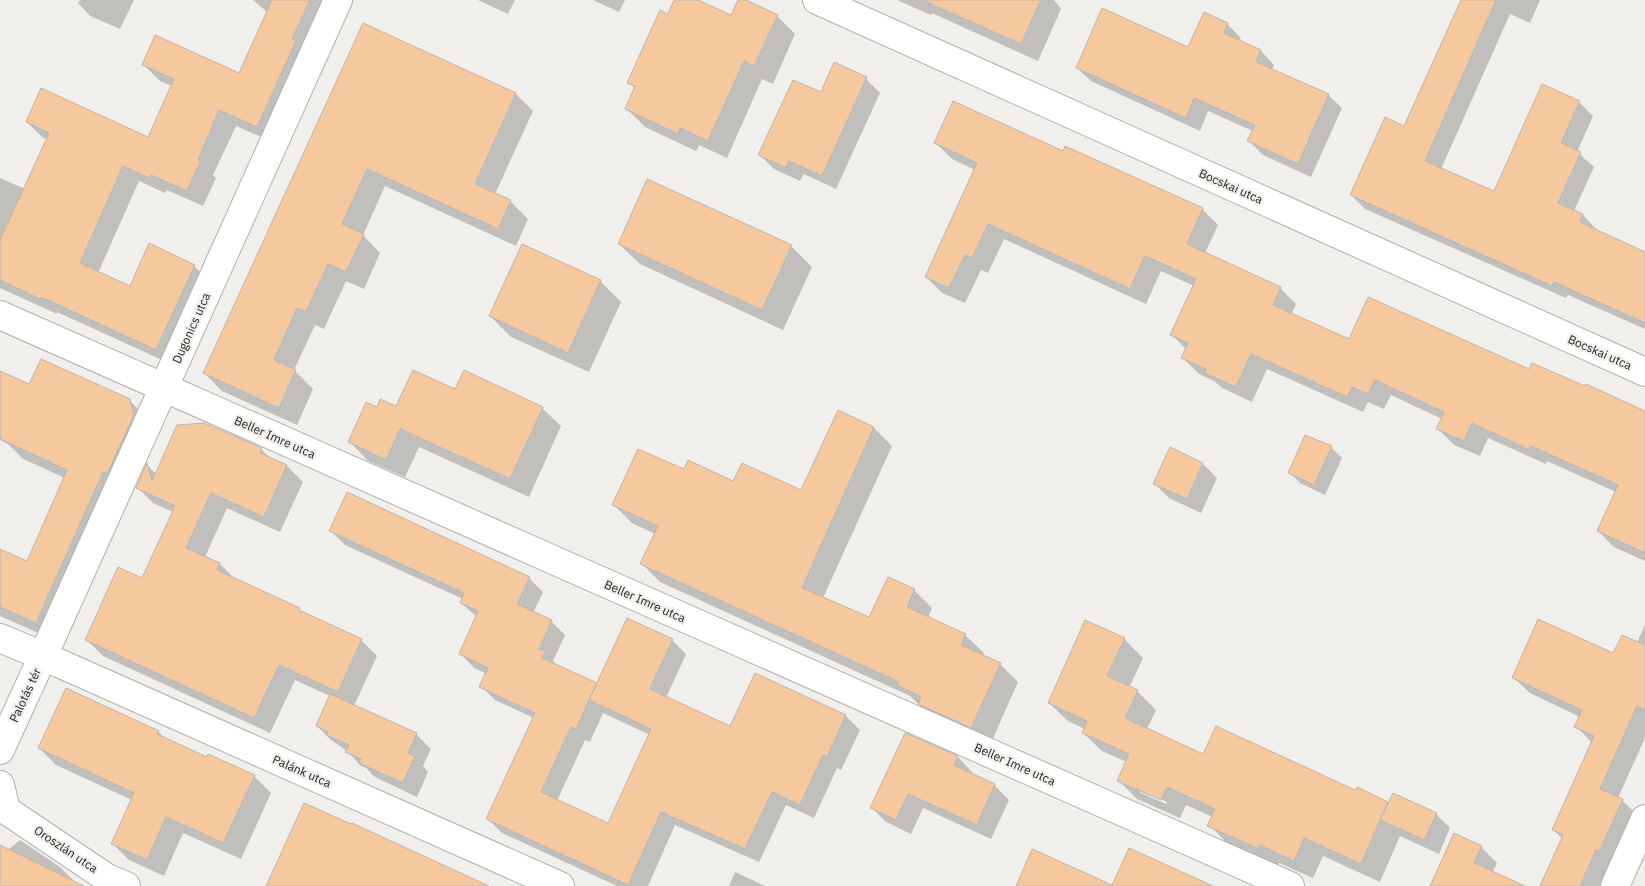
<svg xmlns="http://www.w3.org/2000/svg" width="1645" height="886" viewBox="0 0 1645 886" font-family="'IBM Plex Sans',sans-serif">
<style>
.shadow{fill:#0003;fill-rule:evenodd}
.building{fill:#f6c89e;stroke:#b8b6b3}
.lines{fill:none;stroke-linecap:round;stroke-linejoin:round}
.minor-casing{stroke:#b1b0ad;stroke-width:30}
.minor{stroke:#fff;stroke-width:28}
.labels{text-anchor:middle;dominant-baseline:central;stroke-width:4.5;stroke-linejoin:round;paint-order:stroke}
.street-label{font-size:12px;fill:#222221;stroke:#f0efec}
</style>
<rect width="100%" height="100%" fill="#f0efec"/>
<path class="shadow" d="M80,0H134L120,29L90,16L78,3Z
M253,0H333L273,142L236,126L213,175L216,178L203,206L167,190L165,193L139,181L98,273L131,287L194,266L210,282L173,365L57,312V314L0,288V178L25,189L48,139L43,138L27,122L149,138L172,86L160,81L144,65L239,75L267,12Z
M478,0H515L508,14Z
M593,0H625L619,12Z
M676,0H695L732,17L740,0H743L777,16L795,34L773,84L762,79L727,158L699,145L696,151L645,127L627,109L635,89L629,82L669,15Z
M897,0H1054L1061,9L1038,61L932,13L931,15Z
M1462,0H1540L1530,23L1510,14L1441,169L1494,193L1579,102L1593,116L1577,152L1594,167L1574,211L1583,215L1596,229V231L1645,253V329L1568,295L1566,298L1365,209L1351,195L1404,127Z
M1227,24L1241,38L1239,41L1261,51L1274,65L1272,70L1328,95L1342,108L1311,177L1263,155L1249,141L1253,131L1208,111L1200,131L1091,81L1077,68L1189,49Z
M363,25L516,94L533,111L495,194L510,201L528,219L516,246L385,186L363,235L380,253L364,289L346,281L324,329L315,325L294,370L313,389L297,425L222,391L204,373Z
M866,79L880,93L836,189L804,174L800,181L774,169L760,155L821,94Z
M936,143L1063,152L1202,209L1218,225L1205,253L1280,288L1296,304L1291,315L1349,341L1530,370L1645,412V561L1614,547L1598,531L1616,492L1547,461L1546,464L1488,438L1480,456L1454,445L1438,429L1442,419L1391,395L1384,409L1368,402L1363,412L1267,369L1252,402L1222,388L1214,381L1199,374L1183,358L1187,350L1172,335L1194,286L1161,271L1146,304L1004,239L988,273L981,270L965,303L942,293L926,277L975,170L952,159Z
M619,244L791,246L812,267L783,330L640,264Z
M600,281L621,302L589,372L511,337L490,316Z
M0,372L30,386L129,400L148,419L54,640L0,616V550L27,562L65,478L23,459L8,444L0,440Z
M456,390L542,408L561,426L529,497L419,447L405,477L368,461L350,442L378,409L397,408Z
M838,412L874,428L892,446L823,598L870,619L914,590L932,608L928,618L965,635L984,653L982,656L1000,664L1018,682L990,745L937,722L910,696L660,582L642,564L655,534L632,523L614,505L684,471L734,483L802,492Z
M1331,447L1342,458L1325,495L1300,483L1289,472Z
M261,449L272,460L287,466L303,482L280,532L227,508L205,557L220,564L236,580L361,640L377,656L354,706L416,734L431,749L423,766L428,772L417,797L375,777L366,768L361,766L347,751L331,740L317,726L330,696L295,680L270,733L103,656L87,640L143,580L173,512L153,503L137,487L147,465L156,474Z
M1171,449L1203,464L1217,478L1201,513L1169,498L1155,484Z
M331,531L529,578L543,592L533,613L551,621L565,635L553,661L559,667L596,684L672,640L686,654L666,698L731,728L756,675L846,716L860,730L841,770L837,768L814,818L786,805L759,862L675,825L648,886H617L502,833L488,819L534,718L495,700L481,686L487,674L474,668L461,654L477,617L461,603L463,599L345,545ZM603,713L650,735L609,825L557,801L585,740L590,742Z
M1645,624V738L1618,798L1622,800L1638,816L1603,886H1541L1563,839L1553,830L1592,743L1576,726L1580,717L1530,693L1514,678L1614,655L1637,643Z
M1124,639L1143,658L1129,688L1137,691L1156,710L1147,729L1204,756L1356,792L1389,804L1436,814L1450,828L1439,854L1400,836L1380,882L1323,856L1313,878L1279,863L1277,866L1228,844L1209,825L1213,817L1186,805L1180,818L1137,799L1118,780L1127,762L1102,751L1083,733L1085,729L1068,721L1049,703ZM1139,789L1167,802L1166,804L1139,792Z
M158,732L167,740L207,759L254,776L271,793L241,859L183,833L164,876L129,860L112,843L132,800L56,765L39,748Z
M905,734L958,757L972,772L971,774L995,786L1009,800L991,839L923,808L911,834L886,822L872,808Z
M20,840L60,867L79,886H0V857Z
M1481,847L1497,863L1492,873L1522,886H1438Z
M735,872L765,886H729Z"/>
<path class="building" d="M272,0H310L292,39L296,41L257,127L219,110L198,160L201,161L187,191L151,175L149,178L123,166L80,263L130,286L149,243L195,265L156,350L41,297L40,299L0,280V240L49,133L26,122L41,88L148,137L174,79L142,65L155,35L239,73Z
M674,0H698L731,15L738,0H746L778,15L754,66L744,61L708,141L680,128L678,134L625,109L635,86L627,83L660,10L668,14Z
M922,0H1041L1021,44Z
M1461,0H1496L1425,161L1494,191L1542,84L1580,101L1561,143L1581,152L1558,203L1583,214L1580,222L1645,252V323L1554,282L1552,286L1350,195L1385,117L1404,126Z
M1102,8L1188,47L1204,12L1228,23L1224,33L1261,50L1256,62L1329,94L1298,164L1247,141L1255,125L1194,98L1186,118L1076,68Z
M363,23L516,93L475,184L511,200L498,229L367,169L342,224L364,234L346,272L328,264L306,312L297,308L274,360L296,370L279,408L203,373Z
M834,62L867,77L822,176L789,161L786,168L758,155L793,80L821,92Z
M953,101L1063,151L1065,146L1203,208L1187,244L1281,287L1273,305L1349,339L1368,297L1529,369L1532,363L1585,386L1586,384L1645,411V553L1597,531L1618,485L1531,446L1530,450L1472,423L1464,441L1436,429L1444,412L1375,380L1368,394L1352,387L1347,397L1251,354L1236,387L1205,373L1206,369L1181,358L1188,343L1170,335L1196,279L1145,256L1130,289L988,224L972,258L965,255L949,288L925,277L977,163L934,143Z
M647,179L792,245L762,310L618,244Z
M522,244L601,280L568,353L489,316Z
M41,359L130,399L134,415L107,474L103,472L36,623L0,607V549L27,561L67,470L0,439V371L29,384Z
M413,370L455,389L464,370L543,407L510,479L400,429L386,460L348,442L366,402L377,407L380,399L396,406Z
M838,410L874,427L802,588L869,617L888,577L915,589L907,607L966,634L961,645L1001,663L971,728L918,704L921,697L897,685L899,682L640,564L658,526L612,505L638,449L684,469L688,460L733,481L742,463L801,490Z
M204,423L262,448L260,453L287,465L264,517L211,493L186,548L220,563L217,570L300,608L299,610L362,639L338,692L279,665L254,718L85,640L118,567L142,578L175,506L136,488L147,463L152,481L177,425Z
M1305,435L1332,446L1314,485L1288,473Z
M1170,447L1203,463L1187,499L1153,484Z
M347,492L530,577L517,604L552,620L539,649L546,651L542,658L597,683L576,729L571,727L541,792L608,823L651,729L589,700L627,618L673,639L650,689L730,726L755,673L846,715L827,757L823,755L800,805L772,792L745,849L661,812L628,885L486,819L535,713L479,687L488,668L459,654L478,611L460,603L464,593L329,531Z
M1538,619L1613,653L1622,635L1645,645V710L1637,706L1600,789L1623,799L1599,852L1596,850L1580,886H1540L1563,835L1552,830L1594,736L1574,727L1582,710L1512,678Z
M1085,620L1125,638L1107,676L1138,690L1125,718L1203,754L1216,726L1355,790L1357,787L1388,802L1361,864L1304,838L1294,861L1260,845L1259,849L1207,826L1215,809L1167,787L1161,800L1117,781L1129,754L1082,733L1087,721L1048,703Z
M66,688L159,731L157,734L207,757L208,754L255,775L223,843L166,817L147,860L111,844L134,793L38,748Z
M330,694L417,733L408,753L415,756L403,783L359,763L361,759L345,752L349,745L326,735L328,732L316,726Z
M905,733L958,756L954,765L995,784L977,825L908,794L896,820L870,808Z
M1393,793L1437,813L1424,840L1380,820Z
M304,803L351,824L352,823L489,886H266Z
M1454,833L1482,846L1474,863L1525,886H1430Z
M0,845L84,886H0Z
M1129,848L1213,886H1016L1032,849L1112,885Z"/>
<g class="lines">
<g class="minor-casing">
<path id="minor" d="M338,0L43,656L560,886
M817,0L1645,372
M0,315L1290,886
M0,638L43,656L0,750
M0,785L6,810
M6,810L107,878L126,886
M1615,886L1645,819"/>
</g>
<use href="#minor" class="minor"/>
</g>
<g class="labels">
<g class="street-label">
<text transform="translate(1231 186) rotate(24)">Bocskai utca</text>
<text transform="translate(191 328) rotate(-66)">Dugonics utca</text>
<text transform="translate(1600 352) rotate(24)">Bocskai utca</text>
<text transform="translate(275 437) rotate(24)">Beller Imre utca</text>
<text transform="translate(645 601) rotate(24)">Beller Imre utca</text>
<text transform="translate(25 695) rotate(-65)">Palotás tér</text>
<text transform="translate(1015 764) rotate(24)">Beller Imre utca</text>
<text transform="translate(302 771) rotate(24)">Palánk utca</text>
<text transform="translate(66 849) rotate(34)">Oroszlán utca</text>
</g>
</g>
</svg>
